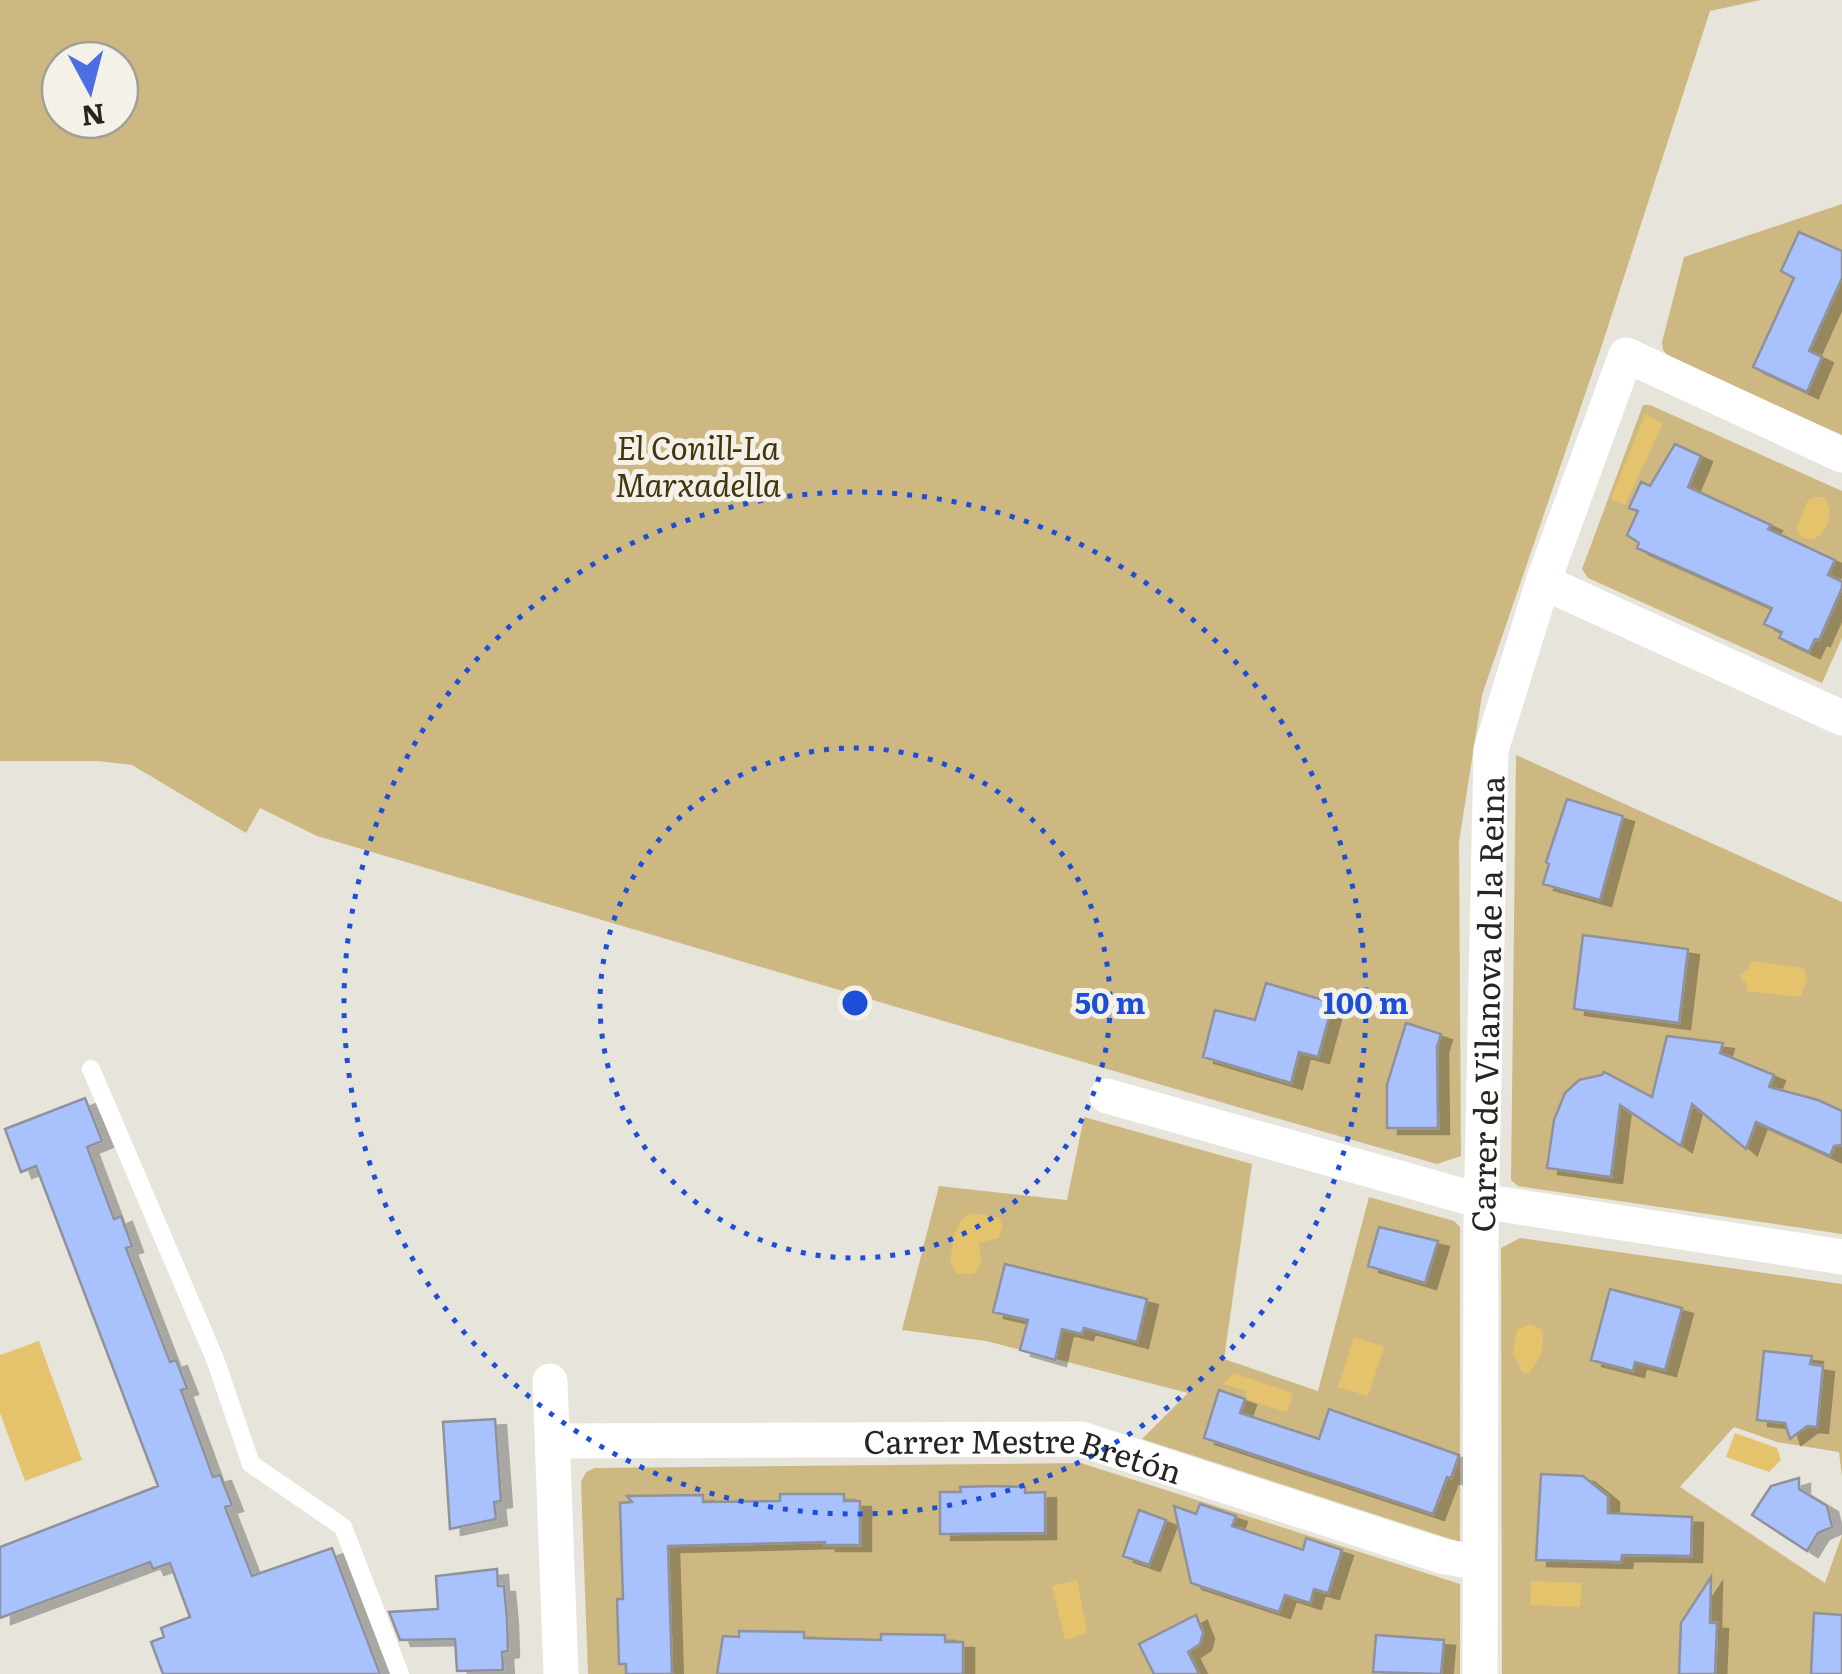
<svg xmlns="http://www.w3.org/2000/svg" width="1842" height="1674" viewBox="0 0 1842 1674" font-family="Literata,serif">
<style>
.green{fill:#ceb882;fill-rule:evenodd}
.water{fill:#e4c36c}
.building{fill:#a9c2fe;stroke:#8f929a;stroke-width:2.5;filter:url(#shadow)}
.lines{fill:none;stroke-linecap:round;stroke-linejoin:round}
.lane{stroke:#fff;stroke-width:18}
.street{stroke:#fff;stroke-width:35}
.ring{fill:none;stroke:#1d4ed8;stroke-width:5;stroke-dasharray:5 10}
.labels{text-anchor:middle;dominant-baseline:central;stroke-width:10;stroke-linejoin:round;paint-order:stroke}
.park-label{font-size:32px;font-style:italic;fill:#42350f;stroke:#f4f1e8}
.street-label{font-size:32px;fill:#262522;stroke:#f4f1e8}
.centre{fill:#1d4ed8;stroke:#f4f1e8;stroke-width:5}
.ring-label{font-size:30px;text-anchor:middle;font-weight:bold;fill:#1d4ed8;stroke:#f4f1e8;stroke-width:10;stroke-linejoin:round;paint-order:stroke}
</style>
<defs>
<filter id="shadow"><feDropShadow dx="11" dy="6" stdDeviation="0" flood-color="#0004"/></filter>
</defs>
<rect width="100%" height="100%" fill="#e7e4db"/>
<path class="green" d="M0,0H1761L1710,11L1602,345L1482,695L1459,842L1461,1156L1437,1164C1062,1058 690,945 317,836L260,808L246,833L132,765L97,761H0ZM60,60H120V120H60Z
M1842,204V435L1669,357L1663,350L1662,342L1684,257Z
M1643,405H1650L1842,491V638L1822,683L1588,578L1582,569Z
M1516,755L1842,902V1234L1518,1186L1511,1180Z
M1084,1117L1252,1164L1224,1359L1318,1391L1369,1197L1454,1221L1460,1227V1542L1142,1439L1188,1393L986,1341L902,1330L939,1186L1067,1200Z
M1520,1238L1842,1284V1476L1839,1452L1777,1442L1734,1427L1680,1487L1825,1583L1842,1535V1674H1502L1501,1248Z
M1081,1463L1460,1584V1674H588L581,1482L586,1472L595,1468Z"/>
<path class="water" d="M1645,414L1663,423L1625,505L1611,499Z
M1813,497H1823C1842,518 1813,558 1796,530L1807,502Z
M1751,961L1804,968L1807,977L1801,997L1747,991V984L1739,976L1749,968Z
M972,1213L999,1218L1003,1226L998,1238L979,1243L981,1263L974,1274H957L950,1261C953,1245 954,1219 972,1213Z
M1531,1324L1541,1329C1547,1345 1539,1363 1528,1374L1522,1372L1513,1353L1517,1330Z
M1354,1337L1384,1347L1368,1396L1338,1387Z
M39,1341L82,1460L25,1481L0,1413V1355Z
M1234,1373L1293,1393L1287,1412L1245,1399L1247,1391L1223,1384Z
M1735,1433L1777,1448L1781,1460L1769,1472L1726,1457Z
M1077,1580L1087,1633L1065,1640L1052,1586Z
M1531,1581L1582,1583L1580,1607L1530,1605Z"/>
<path class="building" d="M1799,232L1842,251V278L1809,351L1822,357L1807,392L1753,367L1794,278L1781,271Z
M1675,444L1701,456L1688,487L1771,525L1768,529L1835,560L1828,575L1842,582V588L1819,640L1815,639L1809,652L1779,638L1782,632L1764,624L1772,608L1637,548L1639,543L1627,535L1638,511L1629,508L1641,482L1650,486Z
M1567,799L1623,816L1600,900L1543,884L1549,864L1546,862Z
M1583,935L1688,949L1679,1023L1574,1009Z
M1266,983L1333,1003L1318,1057L1299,1052L1291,1083L1203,1057L1215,1010L1255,1020Z
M1406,1023L1441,1034L1437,1047L1438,1128H1387V1085Z
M1667,1036L1723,1043L1720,1053L1774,1075L1769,1087L1818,1100L1842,1111V1145L1834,1146L1830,1156L1756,1122L1746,1149L1692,1104L1681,1146L1620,1105L1611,1177L1547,1168L1554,1120L1565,1093L1579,1080L1602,1075L1604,1072L1652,1097Z
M85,1098L102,1141L87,1147L114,1219L121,1216L132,1246L126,1248L170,1362L176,1360L187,1388L181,1390L213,1477L220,1475L232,1505L225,1507L252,1576L332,1548L380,1674H163L151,1642L164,1637L161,1628L190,1617L170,1563L153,1569L150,1562L0,1618V1547L158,1486L36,1166L21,1172L5,1129Z
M1379,1227L1438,1241L1425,1283L1368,1266Z
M1005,1264L1147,1299L1137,1342L1084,1328L1082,1334L1062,1329L1055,1360L1020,1350L1028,1320L993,1312Z
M1610,1289L1682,1308L1665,1370L1635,1362L1633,1371L1591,1360Z
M1764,1351L1812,1356L1810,1364L1823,1366L1817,1427L1807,1426L1790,1439L1785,1423L1757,1420Z
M1219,1390L1245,1399L1240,1413L1319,1439L1329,1409L1459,1455L1451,1478L1447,1477L1433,1514L1204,1438Z
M495,1419L501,1501L494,1502L496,1519L450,1529L443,1422Z
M1541,1474L1583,1476L1608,1496V1513L1692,1517L1691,1556L1622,1555L1621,1562L1536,1560Z
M1799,1478V1489L1827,1506L1832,1527L1818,1533L1807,1551L1752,1515L1771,1486Z
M994,1486L1025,1487V1493L1045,1492V1533L940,1534V1492H961L960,1487Z
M780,1494H844V1501H860V1545H825V1542L668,1546L672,1674H626V1664H619L617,1599H623L620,1503L632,1502L627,1496L703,1495V1502L780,1501Z
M1200,1504L1236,1516L1232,1526L1303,1550L1306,1538L1342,1550L1328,1593L1314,1589L1310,1603L1285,1595L1279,1612L1191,1583L1174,1506L1196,1514Z
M1139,1510L1166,1520L1149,1565L1123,1556Z
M497,1569L498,1586H504L507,1619L508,1651L502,1652L503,1670L457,1671L455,1639L400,1640L389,1612L438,1609L436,1576Z
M1711,1577L1710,1623H1717L1715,1674H1679L1681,1623Z
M1814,1613L1842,1615V1674H1811Z
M1196,1615L1203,1633L1200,1644L1188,1652L1199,1674H1154L1139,1644Z
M739,1631L804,1632V1638L881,1640V1634L945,1635V1642H963V1674H717L723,1636L739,1637Z
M1376,1635L1444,1640L1441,1674L1373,1672Z"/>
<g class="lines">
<path class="lane" d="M91,1069L215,1359L251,1464L343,1527L400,1674"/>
<g class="street">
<path d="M1543,582L1842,718"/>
<path d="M1107,1096L1481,1201L1842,1257"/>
<path d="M550,1381L561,1674"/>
<path id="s1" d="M553,1441L1081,1439L1442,1556L1479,1563"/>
<path id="s2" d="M1480,1674L1481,1222L1491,750L1543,582L1626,355L1842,455"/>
</g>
</g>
<g class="ring">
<circle cx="855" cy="1003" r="255"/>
<circle cx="855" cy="1003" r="511"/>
</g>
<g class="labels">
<g class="park-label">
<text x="698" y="446">El Conill-La<tspan x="698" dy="37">Marxadella</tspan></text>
</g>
<g class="street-label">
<text stroke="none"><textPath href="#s2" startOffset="670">Carrer de Vilanova de la Reina</textPath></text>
<text stroke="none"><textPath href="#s1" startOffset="472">Carrer Mestre Bretón</textPath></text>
</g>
</g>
<circle cx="855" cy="1003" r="15" class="centre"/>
<g class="ring-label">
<text x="1110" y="1014">50 m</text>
<text x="1366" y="1014">100 m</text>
</g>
<g transform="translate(90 90) rotate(173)"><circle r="48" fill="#f4f1e8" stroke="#a29f99" stroke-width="2.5"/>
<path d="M0-8L18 38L0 25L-18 38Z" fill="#4b6fe2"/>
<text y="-15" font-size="28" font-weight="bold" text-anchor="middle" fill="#262522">N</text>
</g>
</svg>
